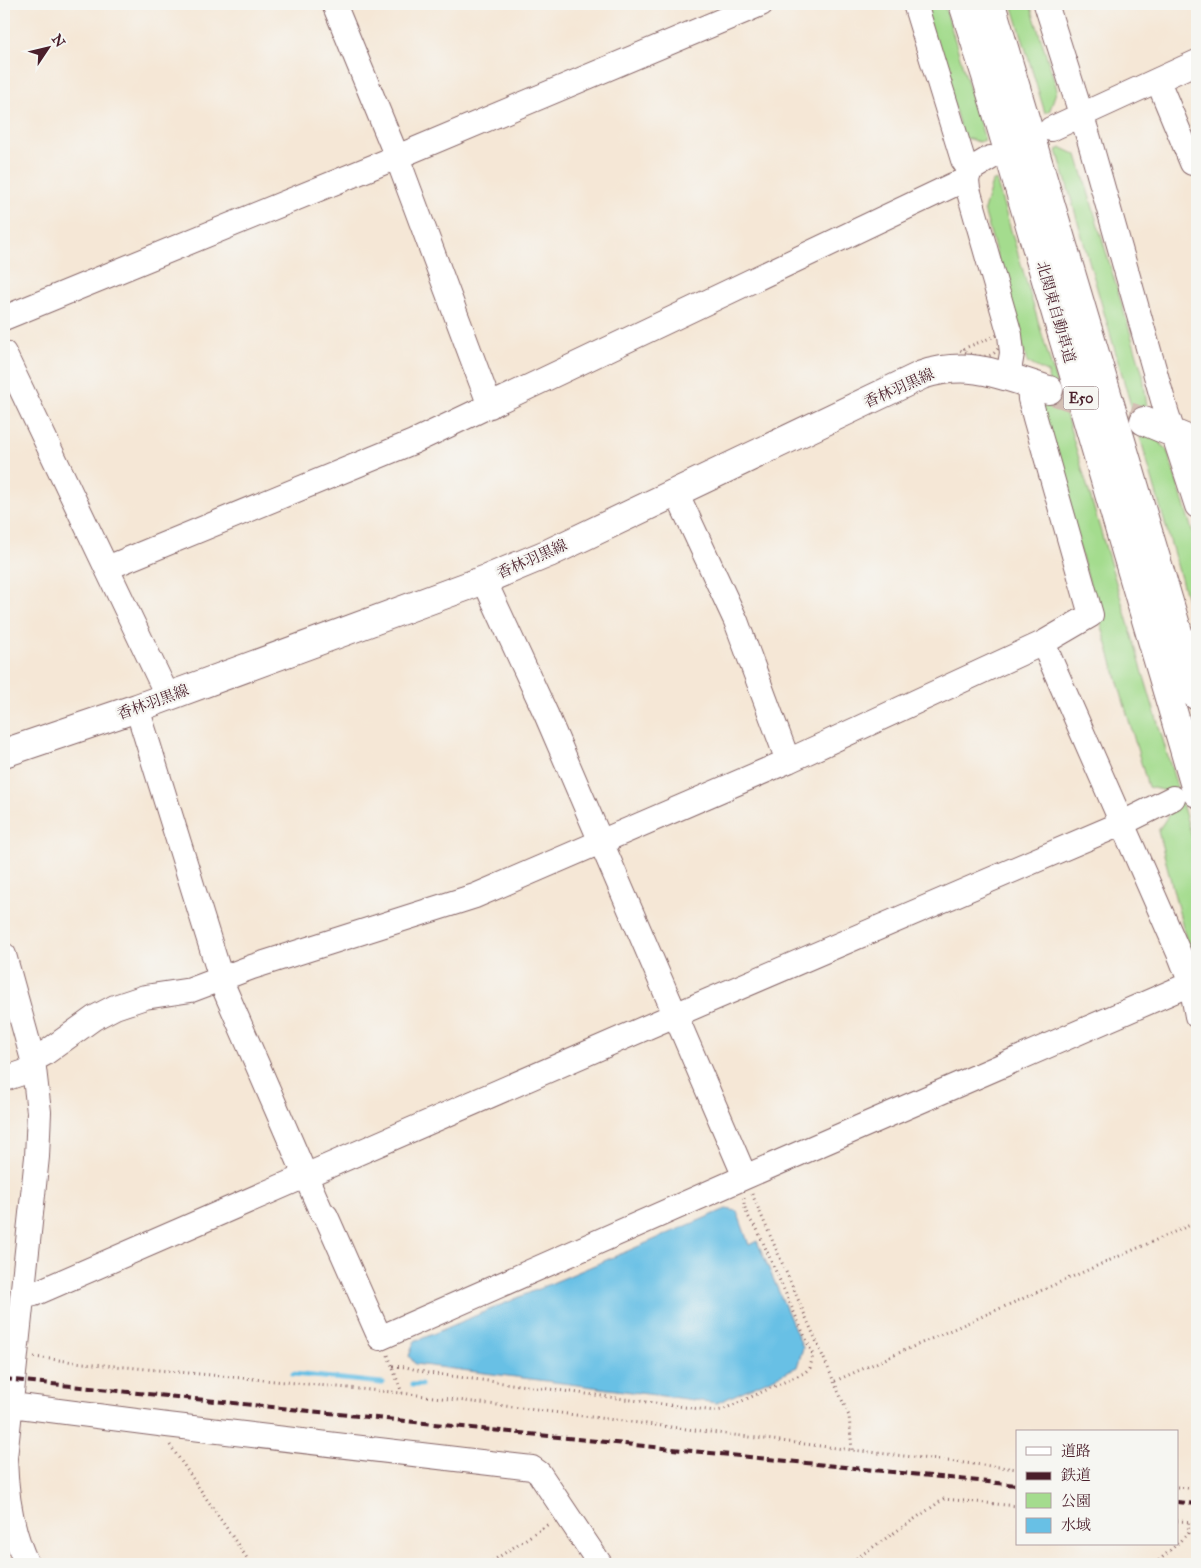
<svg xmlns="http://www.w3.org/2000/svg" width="1201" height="1568" viewBox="0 0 1201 1568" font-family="'IM FELL Great Primer','Noto Serif JP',serif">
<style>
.green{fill:#a4dc8e;stroke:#777e5c}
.water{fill:#68c0e5;stroke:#597088}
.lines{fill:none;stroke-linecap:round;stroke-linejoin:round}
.stream{stroke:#68c0e5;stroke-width:5}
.major-tunnel{stroke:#d3bfb4;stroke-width:28;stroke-dasharray:28 14;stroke-linecap:butt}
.minor-casing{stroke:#866567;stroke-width:26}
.major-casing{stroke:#866567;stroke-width:30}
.highway-casing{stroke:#866567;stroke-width:30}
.path{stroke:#866567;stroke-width:3;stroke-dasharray:1 4;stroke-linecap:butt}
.minor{stroke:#fff;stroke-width:24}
.major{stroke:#fff;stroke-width:28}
.highway{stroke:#fff;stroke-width:28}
.rail{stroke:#4a1f2b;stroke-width:4;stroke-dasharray:8 4;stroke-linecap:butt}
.labels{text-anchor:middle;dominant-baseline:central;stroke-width:4.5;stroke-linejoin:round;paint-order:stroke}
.shield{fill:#f6f6f2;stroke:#7e6067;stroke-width:1}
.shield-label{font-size:14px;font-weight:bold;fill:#4a1f2b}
.street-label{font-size:15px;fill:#4a1f2b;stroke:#f6f6f2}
</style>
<rect width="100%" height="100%" fill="#f6f6f2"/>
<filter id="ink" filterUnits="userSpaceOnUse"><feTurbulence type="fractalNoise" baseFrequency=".02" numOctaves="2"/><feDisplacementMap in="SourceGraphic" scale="10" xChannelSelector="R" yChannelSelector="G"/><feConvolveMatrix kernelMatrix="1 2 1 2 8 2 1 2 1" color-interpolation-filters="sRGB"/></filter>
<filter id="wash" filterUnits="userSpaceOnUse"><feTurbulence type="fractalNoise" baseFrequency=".0096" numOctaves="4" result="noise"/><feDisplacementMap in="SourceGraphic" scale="20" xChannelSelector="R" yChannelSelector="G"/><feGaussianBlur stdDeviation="1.12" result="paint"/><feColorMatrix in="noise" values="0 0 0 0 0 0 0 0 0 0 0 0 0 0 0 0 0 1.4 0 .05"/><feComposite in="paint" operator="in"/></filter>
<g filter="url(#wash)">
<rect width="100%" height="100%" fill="#f5e7d6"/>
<path class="green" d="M924,4H944L985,140L979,142L963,137Z
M1012,4H1030L1057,89L1050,110L1045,113Z
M1062,148L1077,155L1143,375L1147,407L1142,405L1144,421L1151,434L1167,450L1197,546V634L1057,150Z
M996,180L1197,854V955L1189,951L1158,831L1175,805L1171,792L1148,787L1041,414L1045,399L1050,400L1048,373L1027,362L984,210L992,182Z"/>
<path class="water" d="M726,1209L737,1211L749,1245L757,1241L803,1348L797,1367L717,1403L415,1364L409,1356L414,1342Z"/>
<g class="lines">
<path class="stream" d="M293,1374L382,1383
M412,1385H421"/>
</g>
</g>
<g filter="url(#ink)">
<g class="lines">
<path class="major-tunnel" d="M1049,390L1144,421"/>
<g class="minor-casing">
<path id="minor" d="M334,4L397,157L490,406
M915,4L963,160L970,170
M1046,4L1089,139L1166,411L1197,506
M1158,81L1192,163
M1051,129L1197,62
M990,158L970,170L967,180L968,189L1010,335L1012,353L1008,377
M4,318L397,157L761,4
M4,353L168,697
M676,492L736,621L788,761
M107,568L413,442L953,185L967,180
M484,580L546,714L745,1177
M1043,643L1181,958L1191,984L1197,1016
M137,708L224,988L306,1177L321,1211L326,1216L380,1338L745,1177L1197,981
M4,955L33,1060L39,1112L37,1157L5,1458C6,1495 11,1531 27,1564
M33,1060L44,1054L94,1018L115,1007L145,997L191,990L252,967L475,896L788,761L1043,643L1091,615L1035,418L1030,399L1029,384
M4,1079L34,1069
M22,1297L34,1294L675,1015L1123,823L1173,798
M4,1404L167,1425L532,1468L539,1473L600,1564"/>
</g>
<g class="major-casing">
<path id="major" d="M1144,421L1197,443
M4,753L137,708L484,580L549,553L922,375C971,359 1003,376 1049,390"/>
</g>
<g class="highway-casing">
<path id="highway" d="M963,4L986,76L1197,793
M991,4L1197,696"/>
</g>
<path class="path" d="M1000,334C1000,337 1000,343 999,346C993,363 971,355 960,350Z
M752,1194L849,1416L852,1450
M388,1355L402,1393
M34,1357L83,1363L402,1393L852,1450L1017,1469
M393,1366L406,1367L428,1373L715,1411L722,1410L804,1373L810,1368L813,1355L757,1229C750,1221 743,1209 744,1198
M835,1381L1197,1222
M170,1445L251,1564
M1177,1487L1197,1489
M1177,1521L1197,1522
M1177,1544L1188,1533L1189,1522
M488,1564L550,1523
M848,1564L944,1499L1017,1506
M1155,1564L1177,1544"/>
<use href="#minor" class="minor"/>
<use href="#major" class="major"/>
<use href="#highway" class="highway"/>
<path class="rail" d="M4,1379L1017,1485
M1177,1502L1197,1504"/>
</g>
</g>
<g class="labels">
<rect class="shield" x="1063.5" y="386.5" width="35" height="23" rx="4"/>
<g class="shield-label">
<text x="1081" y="398">E50</text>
</g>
<g class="street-label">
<text transform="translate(1056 312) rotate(74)">北関東自動車道</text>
<text transform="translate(899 388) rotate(-24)">香林羽黒線</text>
<text transform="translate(532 559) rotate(-24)">香林羽黒線</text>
<text transform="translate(153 702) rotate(-20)">香林羽黒線</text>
</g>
</g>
<rect width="1201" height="1568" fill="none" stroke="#f6f6f2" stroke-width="20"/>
<rect x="1016" y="1430" width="162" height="115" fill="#f6f6f2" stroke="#b1a0a2"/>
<rect x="1026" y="1447" width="25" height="8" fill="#ffffff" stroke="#b1a0a2"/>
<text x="1061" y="1456" font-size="15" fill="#4a1f2b">道路</text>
<rect x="1026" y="1472" width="25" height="8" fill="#4a1f2b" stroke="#b1a0a2"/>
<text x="1061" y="1480" font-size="15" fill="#4a1f2b">鉄道</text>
<rect x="1026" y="1493" width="25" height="15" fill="#a4dc8e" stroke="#b1a0a2"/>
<text x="1061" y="1506" font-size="15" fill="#4a1f2b">公園</text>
<rect x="1026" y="1518" width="25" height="15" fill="#68c0e5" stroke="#b1a0a2"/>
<text x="1061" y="1530" font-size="15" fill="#4a1f2b">水域</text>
<g transform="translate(48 48) rotate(55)" stroke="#f6f6f2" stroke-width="4" paint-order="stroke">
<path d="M0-4L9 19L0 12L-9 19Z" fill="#4a1f2b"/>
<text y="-8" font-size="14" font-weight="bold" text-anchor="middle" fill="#4a1f2b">N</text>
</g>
</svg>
